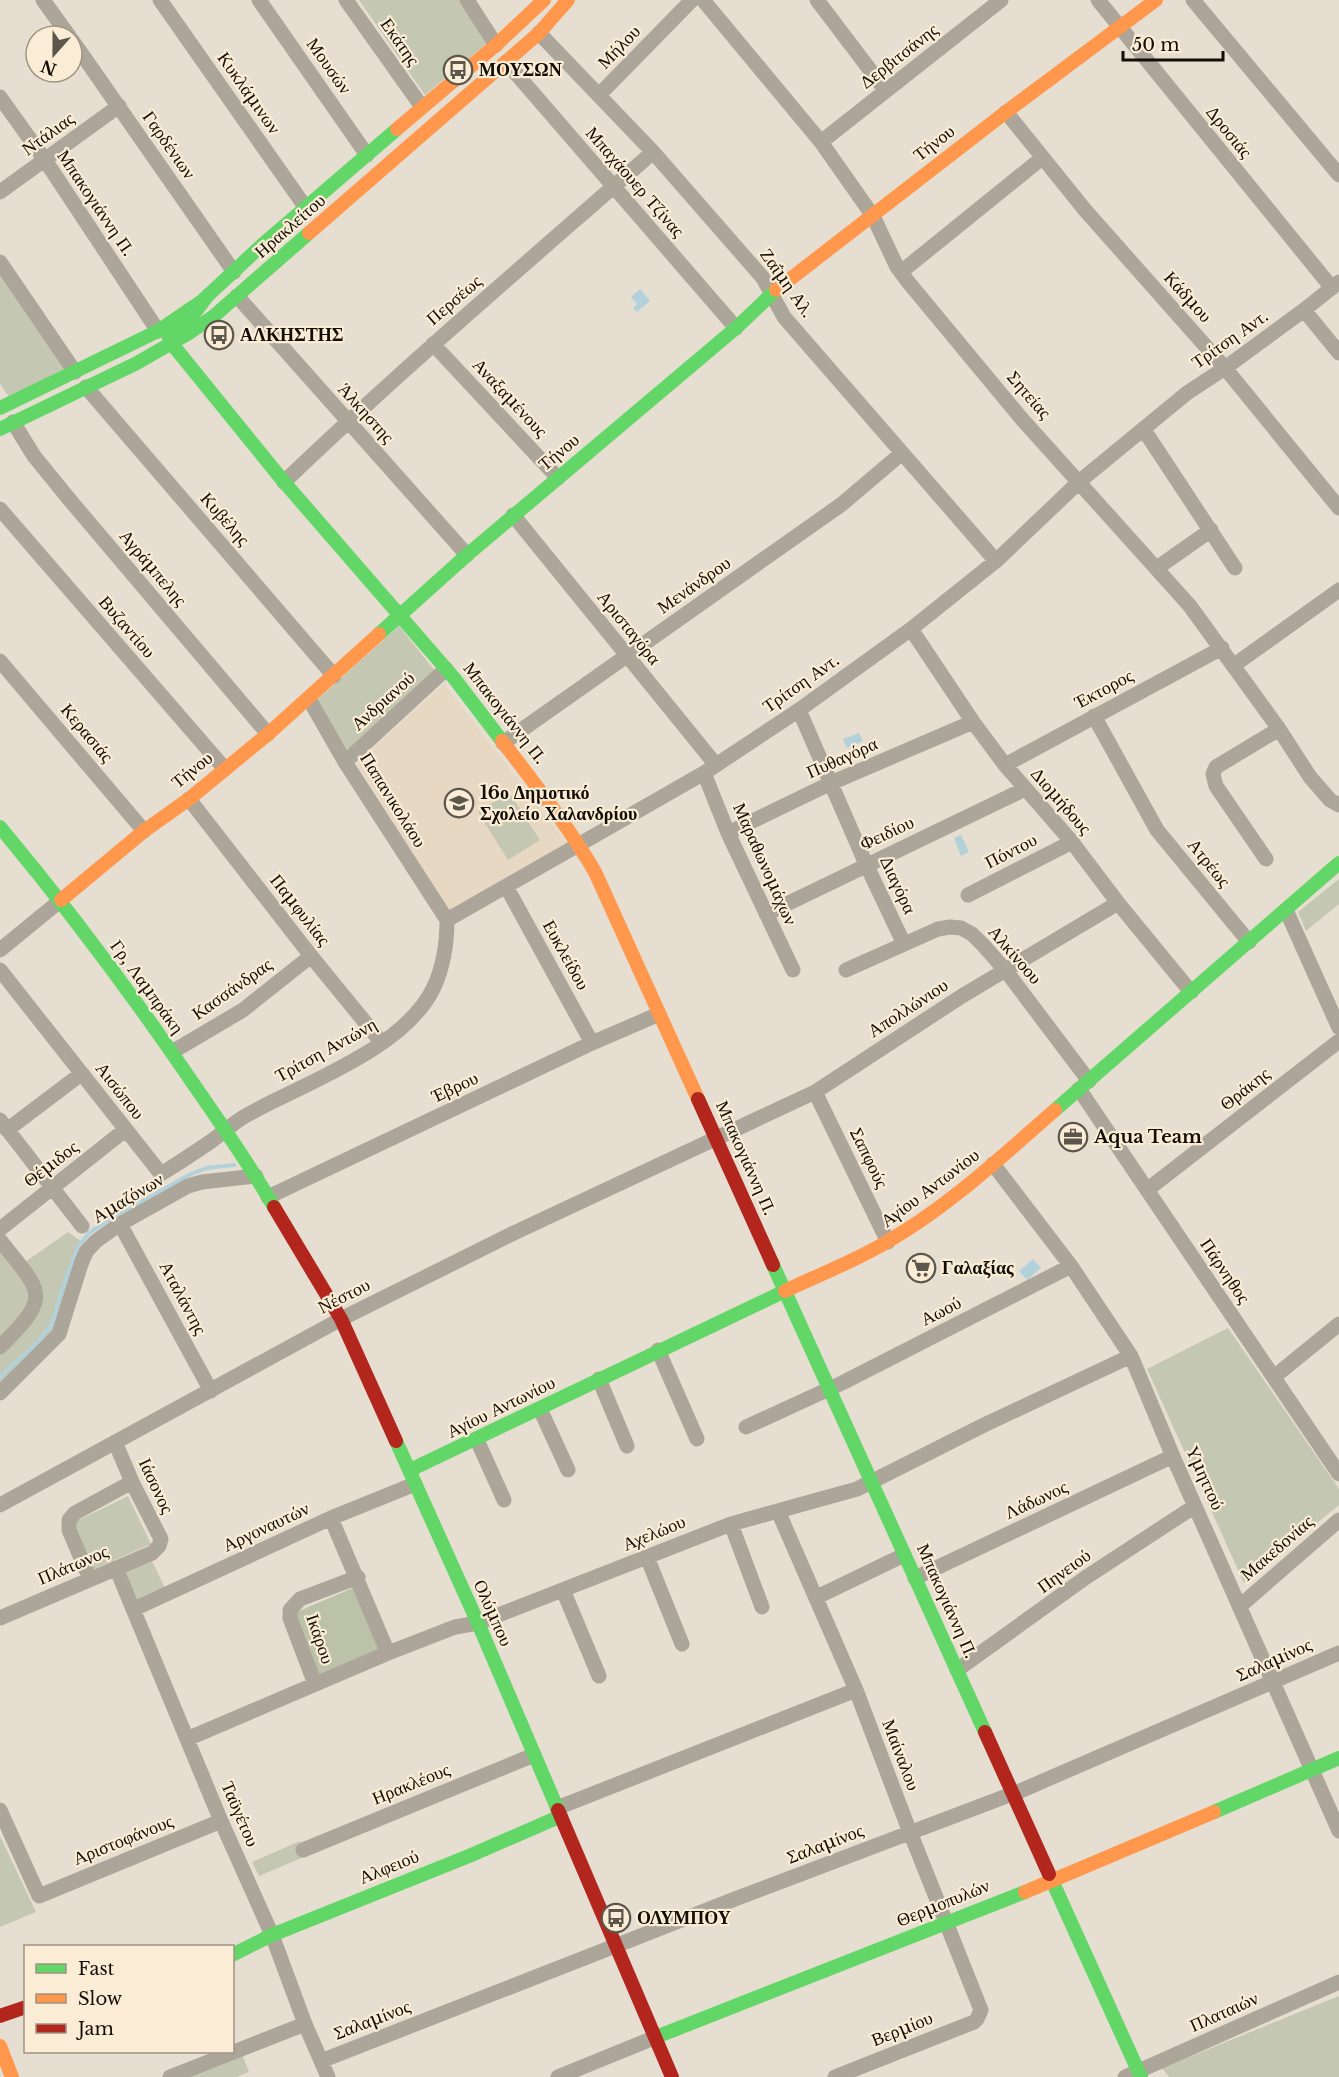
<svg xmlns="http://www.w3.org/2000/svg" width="1339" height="2077" viewBox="0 0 1339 2077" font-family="'Libre Baskerville',serif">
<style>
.built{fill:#e6d8c2}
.green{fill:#c4c8b3}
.forest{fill:#bcc2a7}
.water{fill:#b2d1da}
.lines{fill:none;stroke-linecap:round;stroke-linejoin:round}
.stream{stroke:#b2d1da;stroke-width:4}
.street{stroke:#aca599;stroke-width:15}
.fast{stroke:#63d668;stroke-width:14}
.slow{stroke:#ff974d;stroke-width:14}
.jam{stroke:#b3261e;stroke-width:14}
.labels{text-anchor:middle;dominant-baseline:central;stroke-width:4.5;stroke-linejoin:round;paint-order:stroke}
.street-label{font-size:18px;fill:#120d06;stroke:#fbedd5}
.poi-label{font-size:18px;font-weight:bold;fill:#120d06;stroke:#fbedd5;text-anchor:start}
</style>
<rect width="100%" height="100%" fill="#e6ded1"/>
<path class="built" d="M444,684L566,843L450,914L357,763Z"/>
<path class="green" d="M359,0H464L491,40L425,95Z
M0,267L69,366L9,397L0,384Z
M399,626L435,671L347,750L317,700Z
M509,792L540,840L508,860L478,812Z
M1339,879V904L1306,931L1298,912Z
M68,1232L85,1244L53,1332L0,1383V1249L15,1269Z
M1228,1328L1339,1489V1505L1244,1583L1147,1369Z
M128,1496L151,1544L92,1570L71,1524Z
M152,1561L166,1590L138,1602L124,1572Z
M0,1836L36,1912L0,1927Z
M300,1841L306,1856L259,1876L252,1862Z
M1339,1996V2077H1169L1162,2068Z
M242,2054L249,2072L237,2077H182Z"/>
<path class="forest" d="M355,1587L381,1655L318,1680L292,1614Z"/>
<path class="water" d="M640,289L650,301L637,312L633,308L637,304L631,297Z
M859,733L863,741L847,748L843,739Z
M961,835L969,852L961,856L954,838Z
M1033,1259L1041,1268L1027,1280L1019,1271Z"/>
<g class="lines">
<path class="stream" d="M0,1377L36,1344L52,1324L62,1290L78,1247L89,1233L112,1218L191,1174L207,1168L234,1165"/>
<path class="street" d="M43,0L69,36
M160,0L306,208
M259,0L367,155
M346,0L422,107
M467,0L496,45
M703,0L821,142L873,216L897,267L909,283L1021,418L1190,606L1279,729L1310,777L1330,800L1339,805
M817,0L886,91
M1098,0L1332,288
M1193,0L1339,175
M539,33L653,152L763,278L784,317L996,561
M72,40L234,272
M506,62L736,328
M599,95L692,0
M0,97L45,160L158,331
M1006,112L1085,210L1225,368L1339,508
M821,142L1001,0
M0,192L119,106
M0,262L75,372
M901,272L1042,158
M237,296L467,555
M1304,310L1339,353
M433,344L558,478
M86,387L334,676
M13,422L34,456L69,499L268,734
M1144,430L1235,568
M284,482C403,368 529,261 653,152
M0,509L225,769
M513,515L716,765
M1157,568L1211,530
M911,629L973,722L1005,765L1072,842L1118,903L1191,992
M0,661L144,831
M1233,666L1339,590
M309,699L345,762L447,920
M799,710L866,864L904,944
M1094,716L1157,830L1249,942
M503,743L842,504L902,453
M345,762L446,669
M1005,765L1222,648
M704,773L728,833L793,970
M189,799L311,956L382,1043
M728,833L831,783L973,722
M1266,859L1216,786L1213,774L1216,767L1279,729
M506,886L592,1043
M968,895L1072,842
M1286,910L1339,1028
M766,914L1025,789
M447,920L704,773L799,710L911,629L996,561L1080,481L1187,393L1225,368L1304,310L1339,282
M0,950L61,900
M0,970L161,1174C177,1164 194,1153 210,1142C223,1133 234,1122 247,1115C304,1083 405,1049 434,987C443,967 447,942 447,920
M846,970L938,929L950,927L961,928L972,934L984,946L1006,971L1089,1081
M172,1052L243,1010L311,956
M1079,1089L1339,1474
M815,1092L888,1242
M0,1120L82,1226
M7,1130L81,1074
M993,1164L1071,1266L1131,1356L1174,1459L1339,1831
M1147,1190L1339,1041
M268,1197L592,1043L659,1014
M120,1224L211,1391
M0,1229L125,1130
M0,1240C42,1294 53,1294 0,1347
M658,1350L697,1439
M1274,1377L1339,1324
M599,1379L627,1446
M0,1393L59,1334L81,1264L86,1252L96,1241L120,1224L188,1186L202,1182L256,1176
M540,1409L568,1470
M746,1427L842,1383L1071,1266
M477,1440L504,1500
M0,1505L341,1319L516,1232L815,1092L962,996L1118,903
M778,1511L856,1690L906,1822L981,2010L977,2019L974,2022L835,2077
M331,1518L388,1653
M731,1524L762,1607
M647,1557L682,1644
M116,1568L221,1821L272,1935L305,2024L328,2077
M915,1578L1173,1456
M90,1579L69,1530V1520L75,1513L132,1482
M563,1590L599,1676
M817,1597L904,1555
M1240,1606L1339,1520
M134,1609L331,1518L415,1484
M0,1618L152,1553L159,1546L161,1539L132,1482L115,1442
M957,1670L1085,1578L1195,1506
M315,1684L290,1618V1610L300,1599L358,1577
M187,1739L388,1653L455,1627L478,1623L731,1524L857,1489L984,1425L1131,1356
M557,1808L856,1690
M0,1810L39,1896L221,1821
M303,1850L534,1755
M321,2061L735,1899L1020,1791L1339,1653
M170,2077L305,2024
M558,2077L656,2037
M1125,2077L1339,1982"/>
<path class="fast" d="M208,295L196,311L171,333L169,338L172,344L284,482L454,678L502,741
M0,408L158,331L202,301L262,245L397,129
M0,429L137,363L189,333L214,316L309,233
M379,634L467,555L736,328L776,290
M0,827C71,912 137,1001 199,1092C225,1130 251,1167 274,1207
M1055,1110L1339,863
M773,1265L985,1732
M396,1441L478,1623L558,1810
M410,1470L785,1291
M1214,1812L1339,1758
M1049,1874L1141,2077
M232,1955L272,1935L469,1856L561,1816
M656,2037L1025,1892"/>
<path class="slow" d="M397,129L496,45L544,0
M309,233L539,33L568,0
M776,290L1006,112L1156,0
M502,741C535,784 568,826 595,872L698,1099
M61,900L144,831L189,799L268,734L379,634
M785,1291C818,1275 853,1262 885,1243C947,1208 1001,1157 1055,1110
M1025,1892L1214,1812
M0,2046L12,2077"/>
<path class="jam" d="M698,1099L773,1265
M274,1207L341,1319L396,1441
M985,1732L1049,1874
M558,1810L672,2077
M0,2016L26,2007"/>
</g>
<defs>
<g id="bus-ring" transform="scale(1.5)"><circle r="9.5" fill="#fbedd5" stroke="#5c564d" stroke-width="1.5"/><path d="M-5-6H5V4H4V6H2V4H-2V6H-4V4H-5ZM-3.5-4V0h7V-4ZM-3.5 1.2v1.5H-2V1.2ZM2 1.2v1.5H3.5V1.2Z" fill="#5c564d"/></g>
<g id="school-ring" transform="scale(1.5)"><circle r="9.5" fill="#fbedd5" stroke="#5c564d" stroke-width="1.5"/><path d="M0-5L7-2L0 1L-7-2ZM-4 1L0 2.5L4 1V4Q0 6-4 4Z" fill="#5c564d"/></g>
<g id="office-ring" transform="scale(1.5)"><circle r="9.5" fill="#fbedd5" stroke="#5c564d" stroke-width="1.5"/><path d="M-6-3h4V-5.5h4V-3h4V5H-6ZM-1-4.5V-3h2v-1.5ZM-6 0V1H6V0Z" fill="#5c564d"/></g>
<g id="supermarket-ring" transform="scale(1.5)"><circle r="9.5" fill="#fbedd5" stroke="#5c564d" stroke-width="1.5"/><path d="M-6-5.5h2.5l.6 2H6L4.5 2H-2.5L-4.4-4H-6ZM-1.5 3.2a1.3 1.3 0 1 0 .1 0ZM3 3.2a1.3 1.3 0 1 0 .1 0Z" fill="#5c564d"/></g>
</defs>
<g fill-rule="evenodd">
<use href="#bus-ring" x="458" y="70"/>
<use href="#bus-ring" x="219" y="335"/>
<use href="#school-ring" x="459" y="803"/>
<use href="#office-ring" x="1073" y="1137"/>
<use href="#supermarket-ring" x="921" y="1268"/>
<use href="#bus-ring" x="616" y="1918"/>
</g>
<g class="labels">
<g class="street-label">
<text transform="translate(400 42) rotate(55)">Εκάτης</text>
<text transform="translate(619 47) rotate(-46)">Μήλου</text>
<text transform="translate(899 56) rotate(-38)">Δερβιτσάνης</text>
<text transform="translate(329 66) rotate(55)">Μουσών</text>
<text transform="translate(249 93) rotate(55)">Κυκλάμινων</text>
<text transform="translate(1229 132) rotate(51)">Δροσιάς</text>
<text transform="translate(48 134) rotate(-36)">Ντάλιας</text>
<text transform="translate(934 143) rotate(-38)">Τήνου</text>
<text transform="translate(169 145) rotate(55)">Γαρδένιων</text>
<text transform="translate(635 182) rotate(49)">Μπαχάουερ Τζίνας</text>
<text transform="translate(96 203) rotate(56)">Μπακογιάννη Π.</text>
<text transform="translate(290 226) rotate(-41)">Ηρακλείτου</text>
<text transform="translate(787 283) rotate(55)">Ζαΐμη Αλ.</text>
<text transform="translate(1188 297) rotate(48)">Κάδμου</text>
<text transform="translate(454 300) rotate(-41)">Περσέως</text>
<text transform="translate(1230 339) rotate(-35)">Τρίτση Αντ.</text>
<text transform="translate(1029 395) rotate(49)">Σητείας</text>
<text transform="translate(510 398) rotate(47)">Αναξαμένους</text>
<text transform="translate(366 413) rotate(48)">Άλκηστης</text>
<text transform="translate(559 452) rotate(-40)">Τήνου</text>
<text transform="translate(225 519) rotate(49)">Κυβέλης</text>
<text transform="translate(153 568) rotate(50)">Αγράμπελης</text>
<text transform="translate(694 585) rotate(-35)">Μενάνδρου</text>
<text transform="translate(127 627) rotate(49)">Βυζαντίου</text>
<text transform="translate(629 628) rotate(51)">Αρισταγόρα</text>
<text transform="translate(801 683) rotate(-35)">Τρίτση Αντ.</text>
<text transform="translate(1104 689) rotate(-28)">Έκτορος</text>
<text transform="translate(383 701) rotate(-42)">Ανδριανού</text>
<text transform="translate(505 713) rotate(52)">Μπακογιάννη Π.</text>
<text transform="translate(87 733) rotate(50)">Κερασιάς</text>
<text transform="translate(842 758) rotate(-24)">Πυθαγόρα</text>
<text transform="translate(192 770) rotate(-39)">Τήνου</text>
<text transform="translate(393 800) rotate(58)">Παπανικολάου</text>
<text transform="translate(1061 801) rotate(49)">Διομήδους</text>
<text transform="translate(887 833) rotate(-25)">Φειδίου</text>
<text transform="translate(1011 851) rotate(-27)">Πόντου</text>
<text transform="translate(1209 863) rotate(51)">Ατρέως</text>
<text transform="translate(765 864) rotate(66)">Μαραθωνομάχων</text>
<text transform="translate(898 885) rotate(65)">Διαγόρα</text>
<text transform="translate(300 910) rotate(52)">Παμφυλίας</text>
<text transform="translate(566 955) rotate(61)">Ευκλείδου</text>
<text transform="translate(1015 955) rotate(49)">Αλκίνοου</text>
<text transform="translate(147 987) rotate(54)">Γρ, Λαμπράκη</text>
<text transform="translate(232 989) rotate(-35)">Κασσάνδρας</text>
<text transform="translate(908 1008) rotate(-33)">Απολλώνιου</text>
<text transform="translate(326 1050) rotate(-29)">Τρίτση Αντώνη</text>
<text transform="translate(455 1087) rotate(-25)">Έβρου</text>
<text transform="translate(1245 1089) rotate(-38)">Θράκης</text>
<text transform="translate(120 1091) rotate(52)">Αισώπου</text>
<text transform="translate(746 1158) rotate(66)">Μπακογιάννη Π.</text>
<text transform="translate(869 1158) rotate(64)">Σαπφούς</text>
<text transform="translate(51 1164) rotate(-38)">Θέμιδος</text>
<text transform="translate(930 1188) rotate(-37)">Αγίου Αντωνίου</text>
<text transform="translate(128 1198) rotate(-31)">Αμαζόνων</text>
<text transform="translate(1225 1271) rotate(56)">Πάρνηθος</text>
<text transform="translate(344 1296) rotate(-27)">Νέστου</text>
<text transform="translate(183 1298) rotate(62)">Αταλάντης</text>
<text transform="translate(941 1311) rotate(-27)">Αωού</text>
<text transform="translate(501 1407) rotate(-26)">Αγίου Αντωνίου</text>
<text transform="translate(1205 1478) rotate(66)">Υμηττού</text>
<text transform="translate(156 1486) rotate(65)">Ιάσονος</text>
<text transform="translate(1036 1500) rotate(-25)">Λάδωνος</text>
<text transform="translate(266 1527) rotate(-25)">Αργοναυτών</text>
<text transform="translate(654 1533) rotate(-22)">Αχελώου</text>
<text transform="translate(1277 1548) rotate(-41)">Μακεδονίας</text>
<text transform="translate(73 1565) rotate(-23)">Πλάτωνος</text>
<text transform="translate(1064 1571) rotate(-36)">Πηνειού</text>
<text transform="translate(947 1601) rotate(66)">Μπακογιάννη Π.</text>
<text transform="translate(493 1613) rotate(66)">Ολύμπου</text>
<text transform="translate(320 1639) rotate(71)">Ικάρου</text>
<text transform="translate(1274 1660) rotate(-24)">Σαλαμίνος</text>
<text transform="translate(901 1755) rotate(69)">Μαίναλου</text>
<text transform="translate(411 1784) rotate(-22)">Ηρακλέους</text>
<text transform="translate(240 1814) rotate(67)">Ταϋγέτου</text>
<text transform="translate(123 1840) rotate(-22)">Αριστοφάνους</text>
<text transform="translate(825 1844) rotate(-21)">Σαλαμίνος</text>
<text transform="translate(389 1867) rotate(-22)">Αλφειού</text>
<text transform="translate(943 1903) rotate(-22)">Θερμοπυλών</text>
<text transform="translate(1224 2012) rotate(-24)">Πλαταιών</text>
<text transform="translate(372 2020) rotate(-21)">Σαλαμίνος</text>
<text transform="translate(902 2029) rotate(-22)">Βερμίου</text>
</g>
<g class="poi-label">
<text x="479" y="70">ΜΟΥΣΩΝ</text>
<text x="240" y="335">ΑΛΚΗΣΤΗΣ</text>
<text x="480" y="793">16ο Δημοτικό<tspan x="480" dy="21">Σχολείο Χαλανδρίου</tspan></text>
<text x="1094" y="1137">Aqua Team</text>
<text x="942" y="1268">Γαλαξίας</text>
<text x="637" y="1918">ΟΛΥΜΠΟΥ</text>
</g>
</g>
<rect x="24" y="1945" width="210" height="108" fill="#fbedd5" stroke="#9e9382" stroke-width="1.5"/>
<rect x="36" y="1964" width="30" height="9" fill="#63d668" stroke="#9e9382" stroke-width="1.5"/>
<text x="78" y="1975" font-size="18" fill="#120d06">Fast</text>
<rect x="36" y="1994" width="30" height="9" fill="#ff974d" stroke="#9e9382" stroke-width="1.5"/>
<text x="78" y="2005" font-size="18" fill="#120d06">Slow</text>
<rect x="36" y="2024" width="30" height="9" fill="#b3261e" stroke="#9e9382" stroke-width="1.5"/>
<text x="78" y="2035" font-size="18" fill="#120d06">Jam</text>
<g transform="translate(54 54) rotate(201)"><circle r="28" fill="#fbedd5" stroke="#9e9382" stroke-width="1.5"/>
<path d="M0-4.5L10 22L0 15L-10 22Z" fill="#5c564d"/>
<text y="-9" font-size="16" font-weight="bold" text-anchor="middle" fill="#120d06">N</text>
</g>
<path d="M1123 51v9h100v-9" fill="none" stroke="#120d06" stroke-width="3"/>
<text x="1132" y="51" font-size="18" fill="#120d06" stroke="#fbedd5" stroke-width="4.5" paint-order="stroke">50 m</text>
</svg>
